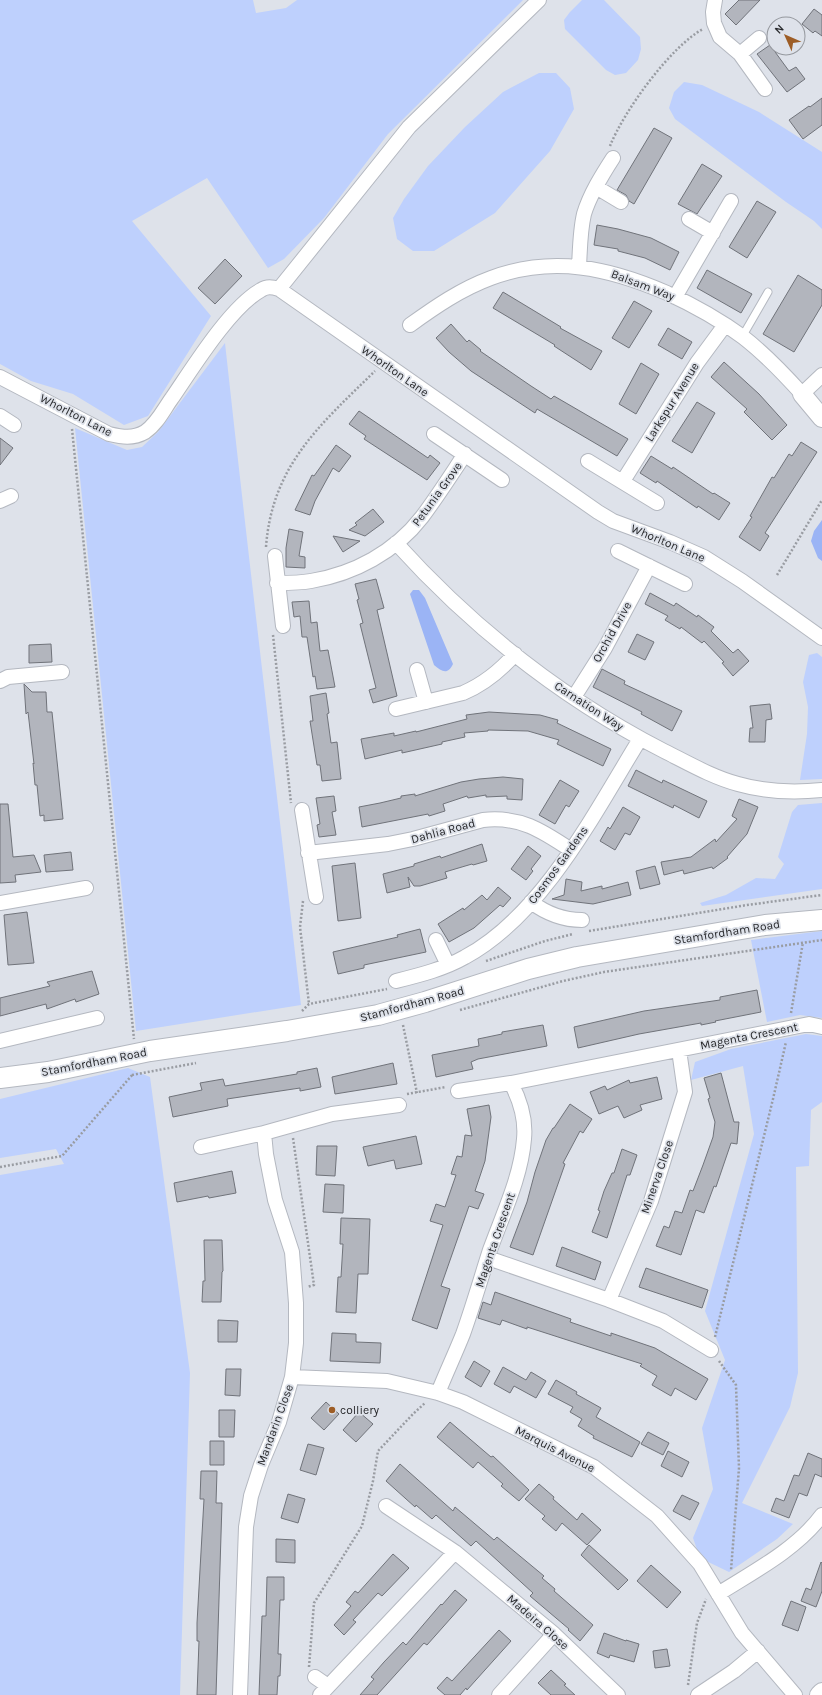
<svg xmlns="http://www.w3.org/2000/svg" width="822" height="1695" viewBox="0 0 822 1695" font-family="Karla,sans-serif">
<style>
.green{fill:#bed0fd}
.water{fill:#9bb4f5}
.building{fill:#b2b5bd;stroke:#70737a}
.lines{fill:none;stroke-linecap:round;stroke-linejoin:round}
.service-casing{stroke:#b4b8c0;stroke-width:9}
.minor-casing{stroke:#b4b8c0;stroke-width:16}
.tertiary-casing{stroke:#b4b8c0;stroke-width:20}
.secondary-casing{stroke:#b4b8c0;stroke-width:22}
.path{stroke:#999ca2;stroke-width:2.5;stroke-dasharray:2 2;stroke-linecap:butt}
.service{stroke:#fff;stroke-width:7}
.minor{stroke:#fff;stroke-width:14}
.tertiary{stroke:#fff;stroke-width:18}
.secondary{stroke:#fff;stroke-width:20}
.poi-dot{fill:#9d5d26;stroke:#dee2ea;stroke-width:1.5}
.labels{text-anchor:middle;dominant-baseline:central;stroke-width:3.5;stroke-linejoin:round;paint-order:stroke}
.street-label{font-size:12px;fill:#28292c;stroke:#dee2ea}
.poi-label{font-size:12px;fill:#28292c;stroke:#dee2ea;text-anchor:start}
</style>
<rect width="100%" height="100%" fill="#dee2ea"/>
<path class="green" d="M0,0H253L256,13L286,8L297,0H523L388,134L324,218L284,259L268,268L207,178L132,221L211,316L148,416L124,425L73,394L31,381L0,364Z
M582,0H604L640,37L641,49L638,60L626,73L615,75L606,70L565,29L564,20L570,12Z
M539,73H556L570,88L574,109L550,151L495,213L434,251H413L397,239L393,218L404,199L428,166L465,127L503,92Z
M684,82L702,85L759,112L822,152V229L814,221L786,202L675,119L669,108L674,92Z
M225,343C249,564 276,784 301,1005L136,1031L75,428L127,450L142,447L158,432Z
M817,653L822,657V779L800,780L807,734L808,707L803,682L809,655Z
M822,803V889L702,906L700,903L726,895L756,878L775,879L784,864L778,857L792,812L798,805Z
M822,931V1018L800,1015L767,1022L751,940Z
M806,1034L822,1036V1102L811,1110L809,1166L796,1167L798,1373L790,1407L742,1503L793,1524L777,1539L729,1572L700,1558L693,1538L713,1489L702,1428L725,1360L705,1311L754,1134L743,1066L691,1080L695,1062L731,1049Z
M128,1068L150,1077L190,1373L180,1695H0V1175L64,1164L56,1149L0,1158V1099Z"/>
<path class="water" d="M822,520V561L818,558L811,541L814,531Z
M413,590H419L425,598L453,664C448,675 442,672 434,665L410,594Z"/>
<path class="building" d="M739,0H760L736,25L725,14Z
M814,9L822,15V36L815,31L813,33L802,24Z
M770,45L789,71L796,67L805,79L787,92L757,54Z
M822,98V125L803,139L789,120L809,106L810,107Z
M654,128L672,138L634,204L629,201L626,195L617,190Z
M702,164L722,176L697,214L678,204Z
M757,201L776,212L747,258L729,247Z
M597,225L618,229L651,238L679,252L670,270L645,258L618,251V249L594,245Z
M225,259L242,276L215,304L198,288Z
M707,270L752,294L741,313L697,288Z
M798,275L822,290V305L794,352L763,334Z
M503,292L561,327L560,328L602,351L591,370L554,346L555,345L493,308Z
M634,301L652,311L629,348L612,338Z
M451,324L467,342L469,340L481,350L480,351L531,386L551,399L554,396L628,439L617,456L537,409L535,413L471,371L449,352L436,338Z
M668,328L692,342L682,359L658,345Z
M724,362L759,394L787,425L772,440L744,412L747,409L711,377Z
M641,363L659,374L636,414L619,404Z
M697,402L715,413L692,453L672,441Z
M359,411L428,458L430,455L440,463L427,480L364,439L366,436L349,424Z
M0,438L13,448L0,465Z
M801,442L817,452L765,533L769,536L760,551L739,537L752,517L750,516L772,477L774,478L789,454L792,456Z
M336,445L351,456L339,472L333,468L315,501L310,515L295,510L312,475L314,476Z
M651,456L672,469L673,467L713,494L714,493L730,503L719,520L698,506L697,508L657,481L656,483L640,473Z
M373,509L384,522L365,536L349,530L357,525L355,523Z
M289,529L303,532L299,556L305,557V568L286,567V548Z
M333,536L360,541L343,552Z
M376,579L384,608L377,610L397,696L373,703L369,690L376,688L360,624L363,623L357,600L359,599L355,584Z
M650,593L674,606L676,603L697,617L698,615L714,627L711,631L733,653L738,649L749,661L733,676L722,663L724,662L704,641L702,643L681,627L680,629L665,620L668,616L645,604Z
M309,601L311,623L317,622L320,651L328,650L335,687L317,689L315,676L313,677L307,637H302L300,616L294,617L292,602Z
M637,634L654,642L645,660L628,652Z
M51,644L52,662L29,663V645Z
M602,669L625,681L624,684L682,711L672,731L641,714L642,712L593,687Z
M24,684L32,692H46L47,712H52L63,819L44,821V815L40,816L37,785H35L33,763L34,764L28,712L26,714Z
M326,693L329,713L327,714L331,743L337,742L341,779L322,781L320,765H317L313,740L310,721H313L310,696Z
M770,704L772,719L766,720L765,742H749L750,728H753L750,706Z
M489,712L540,715L558,720L557,723L611,749L603,766L557,744L559,740L528,731L488,730V731L464,733L465,737L442,742V744L402,753V750L365,759L361,739L394,733V736L416,731V732L467,719L466,715Z
M636,770L662,783L663,780L707,801L699,818L674,805L673,808L628,786Z
M503,777L523,779L522,800L507,799V796L486,797V795L468,798L467,796L443,804L445,811L429,816L428,814L362,827L359,807L380,803L401,798V796L415,794V796L461,782L479,779Z
M560,780L579,791L569,807L566,805L555,824L539,815Z
M334,796L336,811L332,812L336,835L319,837L317,825L320,824L316,798Z
M739,799L758,807L747,834L727,857L728,858L713,869L712,867L684,874L683,870L664,875L661,862L691,857L715,839L716,842L737,819L732,816Z
M0,804H8L13,857L34,855L41,872L15,875L16,882L0,883Z
M623,807L640,817L630,835L625,833L615,850L600,841L608,827L610,829Z
M482,844L487,861L473,865L472,864L445,872L447,878L420,886H414L408,877L410,887L387,893L383,874L414,866V864L440,856L441,858Z
M528,846L541,856L531,869L533,871L526,880L511,869Z
M71,852L73,870L46,872L44,855Z
M355,863L361,918L338,921L332,866Z
M655,866L660,884L640,889L636,871Z
M566,879L582,882L581,891L602,886V889L628,882L631,895L593,904L552,899L564,895Z
M498,887L511,898L503,907L500,905L474,928L449,942L438,924L463,908L464,910L482,895L487,900Z
M27,912L34,963L8,965L4,915Z
M420,929L426,952L364,965V968L338,974L333,952L398,937L397,935Z
M92,971L99,994L76,1002L75,999L47,1009L46,1004L0,1016V998L50,986L47,982Z
M757,990L761,1012L715,1021L716,1022L701,1025V1023L639,1034L578,1048L574,1027L644,1011L720,1000V997Z
M543,1025L547,1046L478,1059L471,1062L473,1069L436,1077L432,1055L479,1046L478,1039L502,1034V1032Z
M393,1063L397,1084L335,1094L332,1077Z
M317,1068L321,1087L300,1091V1088L227,1099L228,1106L173,1117L169,1097L202,1090L200,1083L223,1079L225,1086L297,1074V1072Z
M721,1073L734,1122H739L737,1144L731,1143L716,1187L714,1186L704,1213L696,1210L681,1255L656,1246L664,1226L669,1228L675,1211L682,1213L690,1190L693,1191L703,1165L713,1137L715,1122L708,1099L710,1098L704,1078Z
M657,1077L662,1099L640,1105L642,1110L624,1118L618,1106L599,1114L590,1092L605,1086L607,1090L629,1080L630,1083Z
M570,1104L592,1119L583,1133L580,1131L563,1163L565,1164L533,1255L510,1247L527,1202L535,1172L546,1140L553,1128H554Z
M489,1105L491,1117L485,1161L475,1191L484,1194L478,1209L469,1206L441,1286L450,1289L437,1329L412,1320L443,1225L430,1221L436,1204L445,1207L456,1175L451,1174L457,1156L462,1157L465,1135L472,1136L467,1109Z
M416,1136L422,1164L396,1169L394,1160L368,1166L363,1147Z
M317,1146H337L335,1176L316,1175Z
M622,1149L637,1155L630,1175H627L607,1238L592,1232L600,1211L598,1210L604,1191L612,1173H614Z
M232,1171L236,1193L209,1198L208,1196L177,1202L174,1183Z
M325,1184L344,1185L343,1213L323,1212Z
M341,1218L370,1219L368,1274H358L356,1313L336,1312L338,1277H341L343,1244H340Z
M204,1240H222L223,1271L222,1272L221,1302H202L203,1281H205Z
M562,1247L601,1262L595,1280L556,1266Z
M646,1268L708,1290L702,1308L639,1287Z
M495,1292L571,1319L570,1322L611,1336V1333L655,1348L708,1379L696,1400L675,1388L671,1396L652,1385L657,1376L640,1366L642,1364L527,1327V1329L502,1320L500,1325L478,1318L483,1302L491,1305Z
M218,1320L238,1321L237,1342H218Z
M332,1333L356,1334V1342L381,1343L380,1363L330,1361Z
M474,1361L490,1371L481,1387L465,1377Z
M503,1367L526,1380L531,1372L546,1381L536,1398L514,1386L510,1393L494,1384Z
M226,1369H241L240,1396L225,1395Z
M556,1380L577,1392L576,1394L601,1408L596,1417L640,1442L632,1457L593,1438L594,1436L578,1426L582,1419L570,1412L573,1407L548,1394Z
M326,1402L339,1414L324,1430L311,1418Z
M219,1410H235L234,1437H219Z
M359,1412L373,1424L356,1442L343,1430Z
M450,1422L491,1457L493,1456L529,1490L519,1501L501,1486L503,1484L478,1462L473,1468L437,1437Z
M648,1432L669,1443L663,1455L641,1444Z
M210,1441H224V1465H210Z
M308,1444L324,1448L316,1475L300,1470Z
M668,1451L689,1462L682,1477L661,1466Z
M808,1453L822,1459V1477L815,1474L807,1496L799,1493L789,1518L771,1511L776,1498L784,1501L794,1475L799,1476Z
M400,1464L453,1511L455,1507L494,1540L497,1537L544,1576L542,1578L555,1589L554,1591L593,1625L580,1641L568,1630L569,1629L530,1596L533,1593L476,1541L471,1546L436,1515L432,1519L416,1505L415,1507L386,1481Z
M201,1471H217L216,1503H222L216,1695H197L199,1641H197V1623L204,1499H200Z
M539,1484L554,1497L553,1499L577,1520L582,1513L601,1530L587,1545L562,1523L556,1531L542,1519L545,1516L525,1499Z
M288,1494L305,1499L298,1523L281,1518Z
M682,1495L699,1503L690,1520L673,1511Z
M276,1539L295,1540V1563L276,1562Z
M589,1545L628,1580L618,1590L581,1555Z
M393,1554L409,1568L382,1596L378,1593L353,1620L356,1622L344,1635L334,1625L351,1606L346,1602L355,1591L358,1593Z
M821,1562L822,1563V1591L816,1607L801,1601L806,1588L811,1590Z
M651,1565L681,1592L667,1608L637,1581Z
M267,1577H284V1600H280L278,1654H281L280,1676H278L277,1695H259L262,1616H266Z
M455,1590L467,1600L427,1645L424,1643L377,1695H360L374,1679L371,1677L384,1662L403,1642L406,1645L441,1604L442,1605Z
M791,1601L806,1607L798,1631L782,1625Z
M499,1630L511,1641L467,1690L466,1688L460,1695H445L437,1688L447,1677L452,1681Z
M604,1633L626,1641V1640L639,1644L634,1662L610,1655L609,1658L597,1653Z
M667,1649L670,1666L655,1668L653,1651Z
M551,1670L566,1684L564,1685L575,1695H551L538,1683Z"/>
<g class="lines">
<g class="service-casing">
<path id="service" d="M742,337L768,292"/>
</g>
<g class="minor-casing">
<path id="minor" d="M715,0L713,12L714,23L720,37L740,54L765,89
M740,54L759,38
M596,187L621,202
M689,219L713,233
M579,267C580,249 580,231 584,214C590,194 602,175 613,158
M279,289L409,127L539,0
M675,297L731,201
M410,325C435,307 461,289 491,278C553,255 609,268 667,293C693,305 720,320 743,337C765,354 784,374 802,394L822,375
M0,377L109,434C122,437 133,439 145,432C157,424 164,409 172,398C192,369 230,307 261,290C267,286 272,287 279,289L598,512L613,521L670,542L704,557L742,581L822,638
M0,416L14,425
M434,434L502,480
M588,461L657,503
M623,481L697,363L725,325
M0,501L11,496
M396,543C472,627 563,699 664,751C688,763 712,777 738,784C766,792 793,793 822,790
M618,551L685,584
M275,556L283,626
M277,583C288,583 300,583 311,581C354,574 395,552 422,517C437,497 451,475 465,454
M417,670L426,702
M0,681L8,677L62,672
M574,697L605,648L649,566
M396,709L463,693C484,684 500,671 515,654
M302,810L316,897
M308,853L388,844L413,839L483,820C520,816 541,830 571,850
M531,902C547,914 563,920 582,920
M0,903L86,888
M436,940L448,965
M396,981C420,975 444,969 465,957C543,915 595,812 640,739
M0,1041L97,1018
M511,1083L809,1024L822,1027
M264,1133L332,1114L399,1105
M201,1147L264,1133L266,1154L275,1200L292,1252L296,1303V1343L292,1377L279,1422L261,1465L251,1496L246,1527L240,1695
M488,1258L609,1300L663,1321L711,1350
M609,1300L651,1201L685,1092L679,1050
M292,1377L387,1381L438,1393L463,1402L594,1467L657,1516L700,1564L742,1633L795,1695
M438,1393C446,1373 455,1354 463,1334C473,1306 481,1278 490,1250C503,1214 521,1177 524,1139C526,1119 520,1100 511,1083L458,1091
M386,1506L455,1552L554,1634L618,1695
M718,1594C753,1572 797,1549 822,1515
M315,1677L328,1686
M320,1695L455,1552
M499,1695L554,1634
M698,1695L734,1671L758,1651"/>
</g>
<g class="tertiary-casing">
<path id="tertiary" d="M802,394L822,418
M819,1695L822,1692"/>
</g>
<g class="secondary-casing">
<path id="secondary" d="M0,1078L48,1072L150,1051L287,1031L378,1015L425,1002L528,969L577,957L765,925L822,920"/>
</g>
<path class="path" d="M610,146C624,111 670,47 703,29
M72,429L134,1039
M266,547C272,465 321,424 375,371
M777,575L822,500
M273,635L291,803
M303,901L300,927L309,1004
M589,931L747,905L822,895
M486,961L545,941L573,934
M460,1010L563,981L604,972L822,940
M302,1011L309,1004L387,989
M791,1013L803,942
M403,1025L417,1093
M132,1075L196,1063
M407,1094L446,1087
M293,1138L314,1285L307,1287
M0,1167L62,1156L133,1074
M715,1337L773,1099L786,1042
M719,1361L736,1385L739,1468L731,1570
M309,1667L314,1603L362,1526L373,1481L378,1451L413,1414L425,1403
M688,1685L697,1623L706,1599"/>
<use href="#service" class="service"/>
<use href="#minor" class="minor"/>
<use href="#tertiary" class="tertiary"/>
<use href="#secondary" class="secondary"/>
</g>
<circle class="poi-dot" cx="332" cy="1410" r="4"/>
<g class="labels">
<g class="street-label">
<text transform="translate(643 285) rotate(21)">Balsam Way</text>
<text transform="translate(395 371) rotate(35)">Whorlton Lane</text>
<text transform="translate(672 402) rotate(-58)">Larkspur Avenue</text>
<text transform="translate(76 415) rotate(27)">Whorlton Lane</text>
<text transform="translate(437 494) rotate(-54)">Petunia Grove</text>
<text transform="translate(668 543) rotate(23)">Whorlton Lane</text>
<text transform="translate(612 632) rotate(-61)">Orchid Drive</text>
<text transform="translate(589 706) rotate(33)">Carnation Way</text>
<text transform="translate(443 831) rotate(-15)">Dahlia Road</text>
<text transform="translate(558 865) rotate(-54)">Cosmos Gardens</text>
<text transform="translate(727 932) rotate(-9)">Stamfordham Road</text>
<text transform="translate(412 1004) rotate(-15)">Stamfordham Road</text>
<text transform="translate(749 1036) rotate(-11)">Magenta Crescent</text>
<text transform="translate(94 1062) rotate(-11)">Stamfordham Road</text>
<text transform="translate(657 1177) rotate(-71)">Minerva Close</text>
<text transform="translate(495 1240) rotate(-71)">Magenta Crescent</text>
<text transform="translate(275 1425) rotate(-70)">Mandarin Close</text>
<text transform="translate(555 1449) rotate(27)">Marquis Avenue</text>
<text transform="translate(538 1622) rotate(41)">Madeira Close</text>
</g>
<g class="poi-label">
<text x="340" y="1410">colliery</text>
</g>
</g>
<g transform="translate(786 36) rotate(315)"><circle r="19" fill="#dee2ea" stroke="#95989e"/>
<path d="M0-3L7 15L0 10L-7 15Z" fill="#9d5d26"/>
<text y="-6" font-size="11" font-weight="bold" text-anchor="middle" fill="#28292c">N</text>
</g>
</svg>
